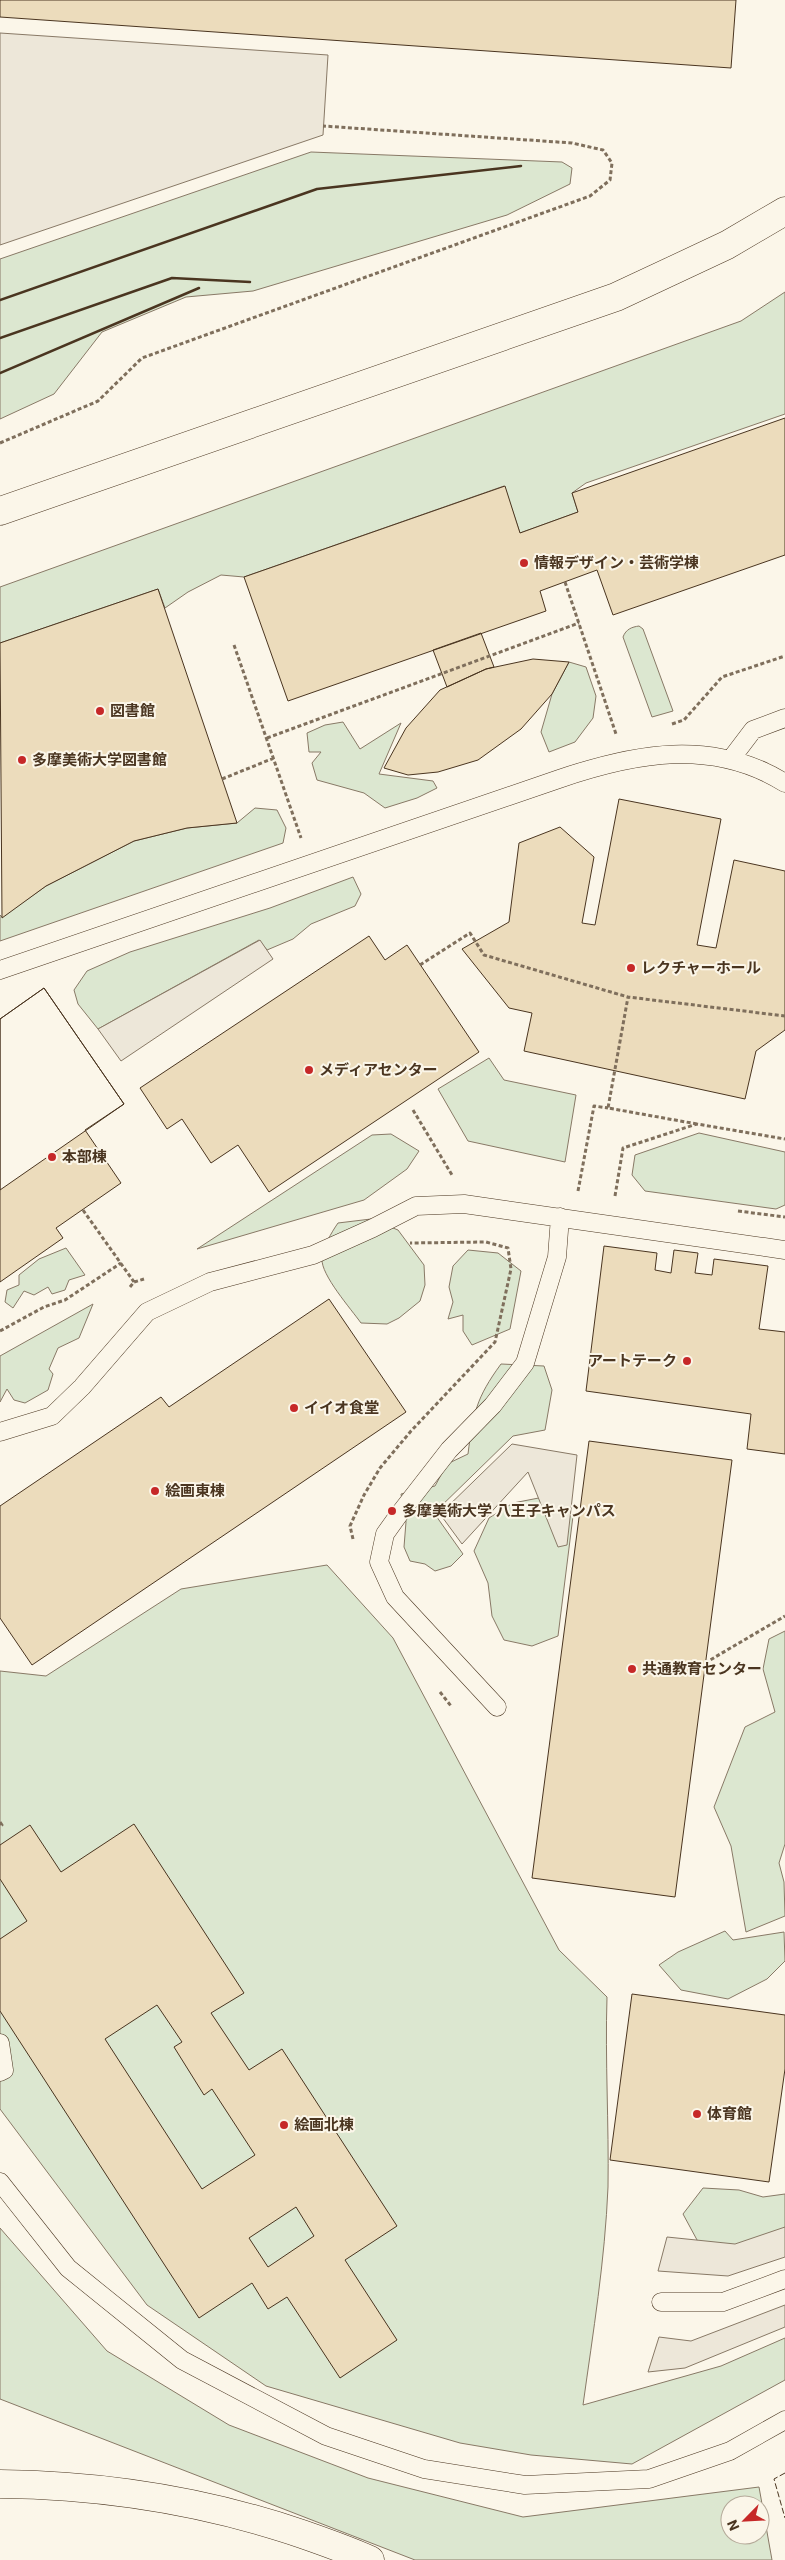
<svg xmlns="http://www.w3.org/2000/svg" width="785" height="2560" viewBox="0 0 785 2560" font-family="Roboto,'Noto Sans JP',sans-serif">
<style>
.green{fill:#dce7d0;stroke:#887966;fill-rule:evenodd}
.parking{fill:#ede7d9;stroke:#887966}
.building{fill:#ecdcbc;stroke:#4a3520;fill-rule:evenodd}
.lines{fill:none;stroke-linecap:round;stroke-linejoin:round}
.service-casing{stroke:#4a3520;stroke-width:19}
.tertiary-casing{stroke:#4a3520;stroke-width:29}
.path{stroke:#7f6f5c;stroke-width:3;stroke-dasharray:4 2.5;stroke-linecap:butt}
.service{stroke:#fbf6e9;stroke-width:18}
.tertiary{stroke:#fbf6e9;stroke-width:28}
.fence{stroke:#4a3520;stroke-width:1;stroke-dasharray:6 2.5;stroke-linecap:butt}
.wall{stroke:#4a3520;stroke-width:2.5}
.poi-dot{fill:#c62828;stroke:#fbf6e9;stroke-width:2}
.labels{text-anchor:middle;dominant-baseline:central;stroke-width:4;stroke-linejoin:round;paint-order:stroke}
.poi-label{font-size:15px;font-weight:bold;fill:#4a3520;stroke:#fbf6e9;text-anchor:start}
</style>
<rect width="100%" height="100%" fill="#fbf6e9"/>
<path class="green" d="M311,152L562,162L572,168L570,184L507,215L253,291L186,297L102,332L54,394L0,419V259Z
M785,292V414L586,483L572,493L578,512L520,533L504,486L244,577L221,575L188,592L165,608L158,589L0,643V587L741,321Z
M639,626L643,629L673,711L652,717L623,637C626,629 632,627 639,626Z
M569,662L586,667L596,696L593,718L575,742L549,752L541,732L552,694Z
M343,722L360,749L401,723L379,774L433,781L437,788L417,798L385,808L364,793L317,780L312,763L321,752H309L307,733L325,725Z
M255,808L277,810L286,828L283,843L0,941V915L2,917L46,886L134,841L187,828L237,823Z
M353,877L361,894L355,906L311,924L293,939L267,950L259,940L98,1029L78,1004L74,990L87,971L130,952L270,908Z
M489,1058L504,1080L576,1095L565,1162L468,1141L438,1089Z
M699,1133L785,1152V1205L776,1209L645,1191L632,1175L635,1155Z
M391,1134L419,1151L407,1169L364,1200L197,1249L372,1135Z
M371,1219L398,1230L424,1265L425,1285L420,1301L399,1318L387,1324L361,1323C351,1309 321,1275 322,1259C323,1247 331,1233 338,1223Z
M66,1248L85,1275L69,1280L65,1290L52,1294L48,1287L34,1295L24,1291L13,1308L5,1302L7,1290L19,1285V1275L39,1259Z
M468,1250L498,1253L521,1271L510,1329L472,1345L463,1331V1315L448,1319L453,1302L449,1287L453,1266Z
M93,1304L79,1338L58,1348L49,1369L53,1374L48,1390L25,1403L14,1400L7,1389L0,1402V1356Z
M501,1364L544,1366L552,1390L545,1430L513,1436L434,1513L463,1554L451,1566L435,1571L425,1564L410,1561L404,1547L406,1522L401,1494L435,1486L447,1464L468,1454C473,1414 476,1398 501,1364Z
M549,1496L573,1516L558,1636L532,1646L504,1640L492,1616L488,1583L474,1551L489,1518L513,1503Z
M327,1565L393,1638L559,1950L607,1997C605,2060 609,2124 608,2187C605,2260 593,2333 583,2405L721,2366L785,2338V2380L632,2464L531,2455L460,2443L266,2386L147,2305L0,2109V1671L46,1676L181,1589Z
M785,1631V1844L779,1863L784,1882L785,1916L746,1932L731,1846L714,1807L745,1727L775,1712L763,1669L769,1639Z
M725,1931L733,1940L784,1932L785,1961L767,1979L728,1999L681,1990L659,1965L678,1952Z
M703,2188L739,2190L763,2197L785,2194V2238L703,2251L683,2214Z
M0,2228L107,2351L229,2425L368,2478L523,2517L759,2487L772,2560H415L0,2399ZM730,2505H760V2535H730Z"/>
<path class="parking" d="M0,33L328,55L323,135L0,245Z
M260,940L273,959L121,1061L98,1029Z
M512,1444L577,1455L567,1545L558,1547L528,1472L462,1544L440,1514Z
M785,2227V2257L728,2276L658,2271L667,2237L735,2244Z
M785,2305V2327L685,2368L648,2372L659,2337L691,2341Z"/>
<path class="building" d="M0,0H736L731,68L0,17Z
M785,418V555L613,615L597,570L540,591L546,611L288,701L244,577L505,486L520,533L578,512L572,493Z
M158,589L237,823L187,828L134,841L46,886L2,918L0,643Z
M481,633L494,667L486,669L447,687L433,650Z
M533,659L569,662L552,694L521,729L478,760L438,772L408,775L384,768L406,728L440,690L486,669Z
M619,799L721,819L697,945L716,948L734,860L785,871V1030L756,1051L745,1099L524,1051L532,1013L509,1008L462,949L509,922L519,843L560,827L594,857L582,923L595,925Z
M369,936L385,960L407,945L479,1052L269,1192L238,1145L211,1163L182,1119L167,1129L140,1088Z
M44,988L124,1104L85,1130L121,1183L56,1228L63,1238L0,1282V1019Z
M44,988L124,1104L0,1190V1019Z
M604,1246L657,1253L655,1270L671,1273L674,1250L698,1253L695,1273L712,1275L714,1259L768,1266L759,1329L785,1332V1454L747,1449L751,1414L586,1391Z
M329,1299L406,1412L32,1665L0,1618V1506L161,1397L169,1407Z
M589,1441L732,1460L675,1897L532,1878Z
M134,1824L244,1993L211,2013L249,2070L282,2049L397,2226L345,2260L397,2340L340,2378L287,2297L268,2309L252,2283L199,2318L0,2011V1939L27,1921L0,1879V1845L30,1825L61,1872ZM157,2005L182,2042L174,2047L204,2095L212,2089L255,2155L202,2189L105,2039ZM296,2207L314,2236L268,2267L249,2238Z
M632,1994L785,2015V2069L769,2182L610,2160Z"/>
<g class="lines">
<g class="service-casing">
<path id="service" d="M731,759L753,730L785,718
M0,970L559,779C635,753 713,738 785,783
M0,1432L52,1416L82,1387L147,1312L210,1282L313,1255L373,1228L416,1206L464,1204L785,1250
M497,1707L395,1597L379,1562L385,1534L400,1513L449,1450L493,1405L525,1363L557,1257L560,1217
M0,2043L4,2070L0,2072
M0,2182L68,2268L182,2360L326,2436L424,2469L525,2485L649,2479L730,2451L785,2420
M661,2302H723L785,2279"/>
</g>
<g class="tertiary-casing">
<path id="tertiary" d="M0,511L616,297L727,245L785,211
M0,2484C103,2485 205,2501 302,2534C325,2542 348,2550 370,2560"/>
</g>
<path class="path" d="M0,443L98,401L142,358L590,196L610,180L612,163L603,150L572,143L323,126
M565,582L616,734
M234,645L301,838
M672,724L684,720L722,677L785,656
M267,738L579,623
M222,779L274,758
M420,965L470,933L484,955L628,997
M413,1110L452,1175
M697,1124L608,1108L628,997L785,1016
M578,1191L594,1106L608,1108
M615,1196L623,1148L697,1124L785,1139
M83,1210L134,1282
M738,1211L785,1217
M130,1287L134,1282L144,1279
M0,1331L44,1307L65,1300L121,1263
M353,1539L350,1526L364,1495L380,1468L411,1431L495,1342L511,1269L508,1248L486,1242L410,1243
M705,1663L785,1616
M440,1692L451,1706
M0,1822L2,1825L0,1826"/>
<use href="#service" class="service"/>
<use href="#tertiary" class="tertiary"/>
<path class="fence" d="M785,2473L774,2479L785,2518"/>
<path class="wall" d="M0,300L317,189L521,166
M0,338L172,278L250,282
M0,373L199,288"/>
</g>
<g class="poi-dot">
<circle cx="524" cy="563" r="5"/>
<circle cx="100" cy="711" r="5"/>
<circle cx="22" cy="760" r="5"/>
<circle cx="631" cy="968" r="5"/>
<circle cx="309" cy="1070" r="5"/>
<circle cx="52" cy="1157" r="5"/>
<circle cx="687" cy="1361" r="5"/>
<circle cx="294" cy="1408" r="5"/>
<circle cx="155" cy="1491" r="5"/>
<circle cx="392" cy="1511" r="5"/>
<circle cx="632" cy="1669" r="5"/>
<circle cx="697" cy="2114" r="5"/>
<circle cx="284" cy="2125" r="5"/>
</g>
<g class="labels">
<g class="poi-label">
<text x="534" y="563">情報デザイン・芸術学棟</text>
<text x="110" y="711">図書館</text>
<text x="32" y="760">多摩美術大学図書館</text>
<text x="641" y="968">レクチャーホール</text>
<text x="319" y="1070">メディアセンター</text>
<text x="62" y="1157">本部棟</text>
<text x="677" y="1361" text-anchor="end">アートテーク</text>
<text x="304" y="1408">イイオ食堂</text>
<text x="165" y="1491">絵画東棟</text>
<text x="402" y="1511">多摩美術大学 八王子キャンパス</text>
<text x="642" y="1669">共通教育センター</text>
<text x="707" y="2114">体育館</text>
<text x="294" y="2125">絵画北棟</text>
</g>
</g>
<g transform="translate(745 2520) rotate(246)"><circle r="24" fill="#fbf6e9" stroke="#b4a999"/>
<path d="M0-4L9 19L0 12L-9 19Z" fill="#c62828"/>
<text y="-8" font-size="14" font-weight="bold" text-anchor="middle" fill="#4a3520">N</text>
</g>
</svg>
